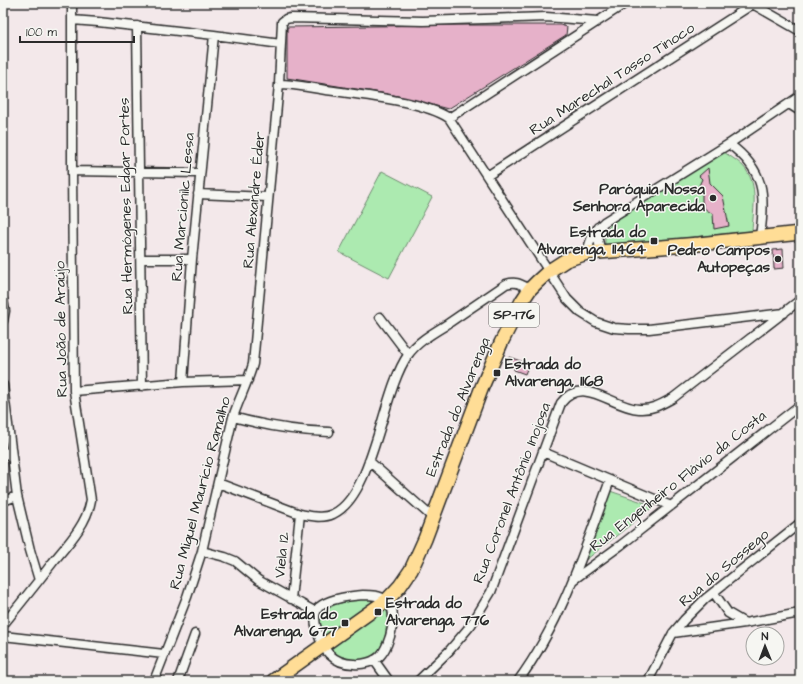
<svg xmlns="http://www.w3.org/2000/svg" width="803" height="684" viewBox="0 0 803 684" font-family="'Architects Daughter',sans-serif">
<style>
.green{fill:#aceab0;stroke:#6c8a6e}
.building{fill:#e6b1c9;stroke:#2b2b2b}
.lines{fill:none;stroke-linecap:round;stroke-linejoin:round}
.street-casing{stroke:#2b2b2b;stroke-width:11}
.primary-casing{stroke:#2b2b2b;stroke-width:16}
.street{stroke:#f6f6f2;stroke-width:8}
.primary{stroke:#ffdd96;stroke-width:13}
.poi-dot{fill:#2b2b2b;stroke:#f6f6f2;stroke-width:1.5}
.labels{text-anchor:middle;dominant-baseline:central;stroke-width:3;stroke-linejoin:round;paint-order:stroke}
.shield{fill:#f6f6f2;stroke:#686867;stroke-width:1}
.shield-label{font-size:14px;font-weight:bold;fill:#2b2b2b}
.street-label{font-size:15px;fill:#2b2b2b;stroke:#f6f6f2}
.poi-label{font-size:15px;font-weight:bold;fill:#2b2b2b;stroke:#f6f6f2;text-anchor:end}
</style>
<rect width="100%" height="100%" fill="#f3e8ea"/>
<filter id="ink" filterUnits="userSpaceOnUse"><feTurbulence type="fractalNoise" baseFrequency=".025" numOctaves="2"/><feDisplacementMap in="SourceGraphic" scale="8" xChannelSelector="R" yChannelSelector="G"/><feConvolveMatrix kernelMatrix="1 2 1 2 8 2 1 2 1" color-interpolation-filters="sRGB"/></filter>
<g filter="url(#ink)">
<path class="green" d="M722,151C731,157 743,163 748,173C758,189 753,212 752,231L605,246V232L612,223Z
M382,171L432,197L389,278L339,252Z
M610,491L654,506L582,563Z
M355,599H377L384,603L388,615L385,637L380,649L371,658L354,662L340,659L326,646L320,621L324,612L334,605Z"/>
<path class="building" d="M457,25H560L567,27L566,35L448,109L394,95L287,78V27Z
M708,168L710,183L723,196L729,226L714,229L713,214L705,209L702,201V192L697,190L702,179L699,176Z
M783,249L784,268L774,269L773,250Z
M509,357L529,364L525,374L514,370V368L507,365Z"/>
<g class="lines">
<g class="street-casing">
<path id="street" d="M751,3L800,31
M72,20L98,22L214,35L281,44
M137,26L142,386
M3,70V71
M279,84C297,84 316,89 334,91C366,96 422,101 449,118L567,299L580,312L596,322L614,328L629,329H649L784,313
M789,104L800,111
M449,118L626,3
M729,144C765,170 766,195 760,236
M72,171L200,173
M487,176L753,4
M198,194L267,197
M598,227V240L601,252
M587,253C590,239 594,231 604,222L729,144L800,96
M141,259H192
M3,300L5,311L3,321
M380,317L408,354
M183,382L192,259L214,35
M3,385L17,496L30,550L39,580
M74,391L183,382L248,380
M233,417C266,426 295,431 329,432
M3,451L12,459
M543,452L671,506
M369,461L432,517
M218,483L300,514C311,516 323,519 333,514C374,495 382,391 408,355C417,342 433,333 446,325C466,311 486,298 506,284C517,281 520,284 530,289
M3,501L17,496
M202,551L225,557L235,561L258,580L316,612
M573,580L621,545L800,405
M714,593L728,613L745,623
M363,595C370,595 380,595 386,600C400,610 390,646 380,656C374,662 362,665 354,664C345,664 336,661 329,654C321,646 309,616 319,607C330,598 349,596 363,595Z
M291,599L300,514
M3,625C20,604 37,583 53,562C68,544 87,524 91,500L74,391L72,171V3
M673,633L745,623L800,613
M3,636L164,654
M374,660L389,681
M154,681L187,597L202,551L233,417C239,399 248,382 253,364L279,84L282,22L286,19L291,18L423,21L546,17L598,21
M178,681L195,634
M418,681L449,651L471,625L491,592L561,403C584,374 612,408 639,409C652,410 662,404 673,398L800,300
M518,681C562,621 585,549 610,480
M648,681L673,633L684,620L705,599L800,523"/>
</g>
<g class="primary-casing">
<path id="primary" d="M273,681L387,600L400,586L411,570L425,539L482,387L501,343L522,301L530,289L537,282L549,271L566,260L587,253L699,244L800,233"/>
</g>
<use href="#street" class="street"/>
<use href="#primary" class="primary"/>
</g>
</g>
<g class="poi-dot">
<circle cx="713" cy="198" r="4"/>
<rect x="650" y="237" width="8" height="8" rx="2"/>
<circle cx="778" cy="259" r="4"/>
<rect x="493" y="369" width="8" height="8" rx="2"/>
<rect x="374" y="608" width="8" height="8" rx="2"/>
<rect x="341" y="619" width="8" height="8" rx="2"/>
</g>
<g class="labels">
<rect class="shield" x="489" y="303" width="50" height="24" rx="3"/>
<g class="shield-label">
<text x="514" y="315">SP-176</text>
</g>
<g class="street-label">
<text transform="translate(612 79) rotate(-33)">Rua Marechal Tasso Tinoco</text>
<text transform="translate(254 200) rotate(-85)">Rua Alexandre Éder</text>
<text transform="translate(126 206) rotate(-91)">Rua Hermógenes Edgar Portes</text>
<text transform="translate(183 207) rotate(-85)">Rua Marcionilc Lessa</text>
<text transform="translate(61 329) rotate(-91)">Rua João de Araújo</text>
<text transform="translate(458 407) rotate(-68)">Estrada do Alvarenga</text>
<text transform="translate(678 481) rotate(-38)">Rua Engenheiro Flávio da Costa</text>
<text transform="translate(200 493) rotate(-75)">Rua Miguel Maurício Ramalho</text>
<text transform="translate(512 493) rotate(-69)">Rua Coronel Antônio Inojosa</text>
<text transform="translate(282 555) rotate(-84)">Viela 12</text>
<text transform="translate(724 568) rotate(-40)">Rua do Sossego</text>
</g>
<g class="poi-label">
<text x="705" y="189">Paróquia Nossa<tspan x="705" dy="17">Senhora Aparecida</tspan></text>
<text x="646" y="232">Estrada do<tspan x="646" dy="17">Alvarenga, 11464</tspan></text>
<text x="770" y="250">Pedro Campos<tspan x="770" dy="17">Autopeças</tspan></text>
<text x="505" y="364" text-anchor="start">Estrada do<tspan x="505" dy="17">Alvarenga, 1168</tspan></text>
<text x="386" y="603" text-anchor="start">Estrada do<tspan x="386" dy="17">Alvarenga, 776</tspan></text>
<text x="337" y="614">Estrada do<tspan x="337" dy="17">Alvarenga, 677</tspan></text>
</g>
</g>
<rect width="803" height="684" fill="none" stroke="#f6f6f2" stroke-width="16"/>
<rect x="8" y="8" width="787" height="668" fill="none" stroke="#2b2b2b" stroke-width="1.5" filter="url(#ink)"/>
<g transform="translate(765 646) rotate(359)"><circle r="19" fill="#f6f6f2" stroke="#a5a5a2"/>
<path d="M0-3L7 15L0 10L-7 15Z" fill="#2b2b2b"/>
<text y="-6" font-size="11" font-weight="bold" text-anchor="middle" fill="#2b2b2b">N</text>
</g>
<path d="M20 36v6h114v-6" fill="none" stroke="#2b2b2b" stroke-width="2"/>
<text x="26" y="36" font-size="12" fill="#2b2b2b" stroke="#f6f6f2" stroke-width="3" paint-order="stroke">100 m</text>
</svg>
